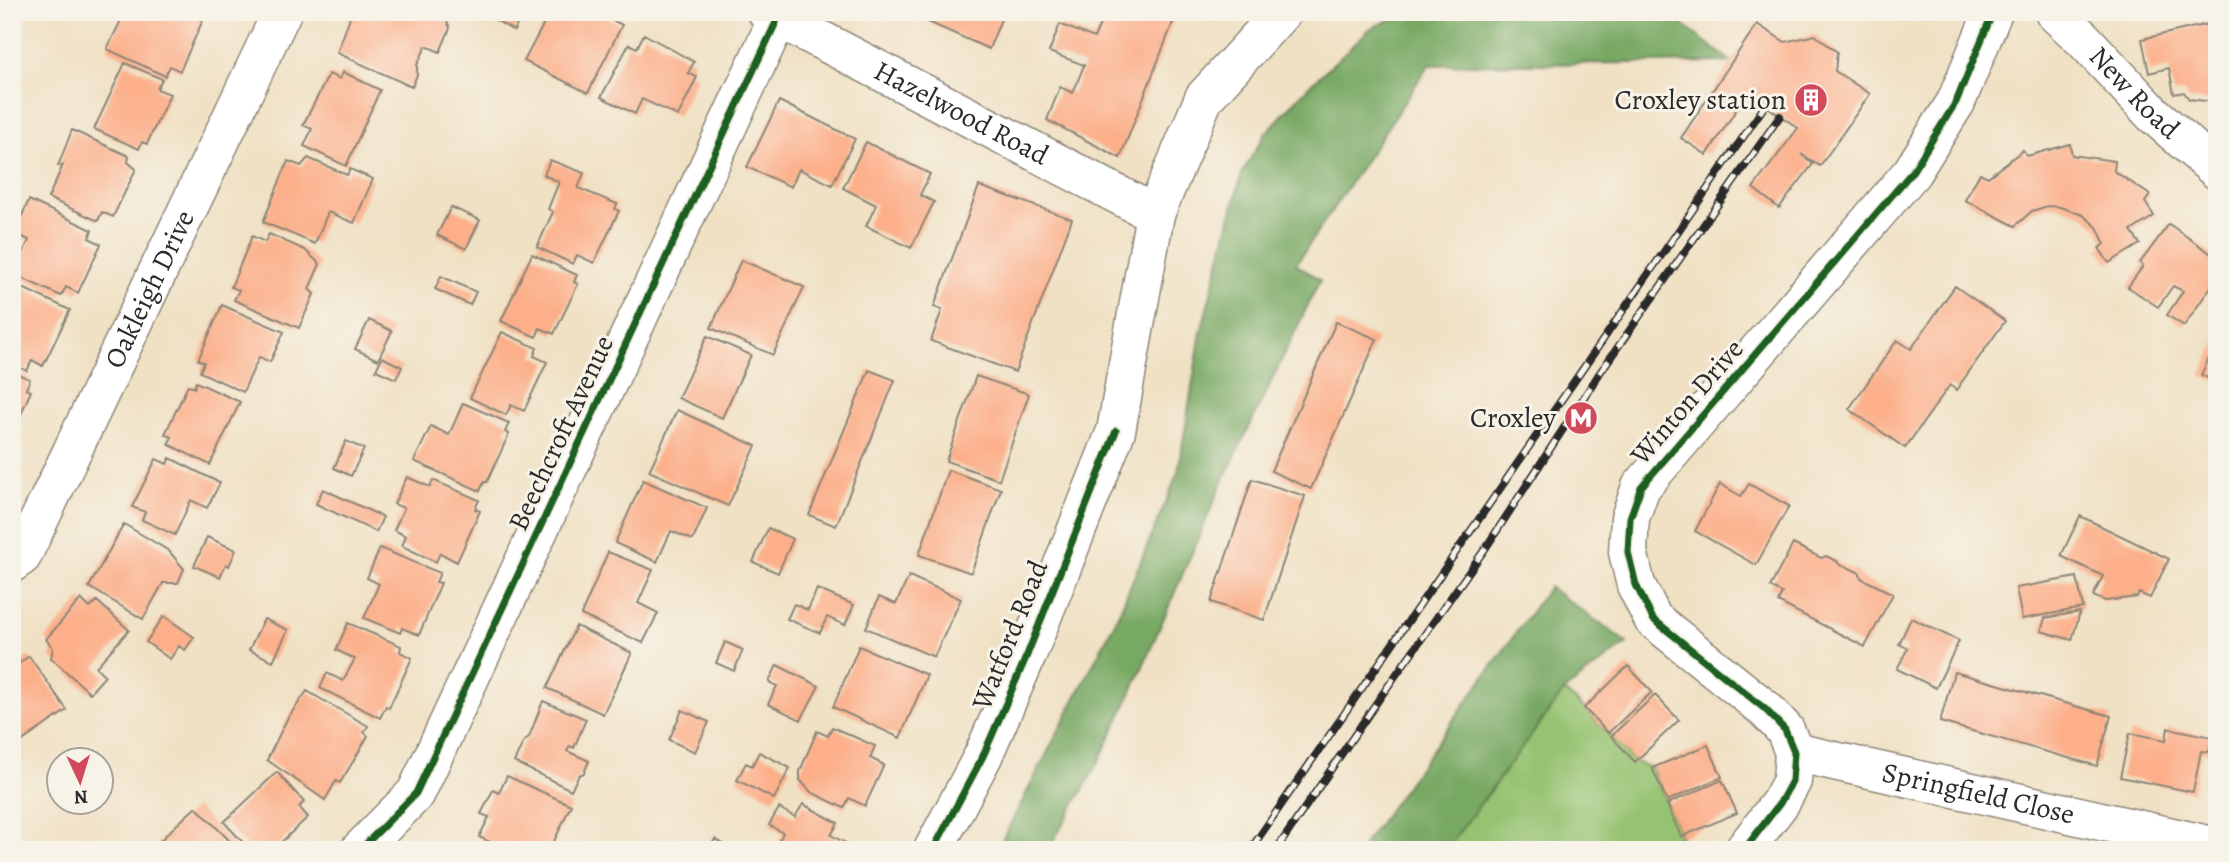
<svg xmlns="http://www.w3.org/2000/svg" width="2229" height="862" viewBox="0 0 2229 862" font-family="Alegreya,serif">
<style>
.green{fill:#96c371;stroke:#60774e;stroke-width:2}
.forest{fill:#78a963;stroke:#526a47;stroke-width:2}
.building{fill:#fcaf89}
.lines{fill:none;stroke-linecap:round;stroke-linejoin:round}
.minor-casing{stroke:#8e8678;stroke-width:41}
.primary-casing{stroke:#8e8678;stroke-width:41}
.minor{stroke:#fff;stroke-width:38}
.primary{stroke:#fff;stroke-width:38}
.rail-casing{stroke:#2b2b2b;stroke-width:8}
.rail{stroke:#f7f3e8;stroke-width:5;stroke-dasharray:16;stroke-linecap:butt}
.cycleway-casing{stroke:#f7f3e8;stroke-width:11}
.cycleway{stroke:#1b5e20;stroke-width:7}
.labels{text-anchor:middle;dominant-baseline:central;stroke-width:6;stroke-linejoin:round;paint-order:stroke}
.street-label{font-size:28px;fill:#2b2b2b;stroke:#f7f3e8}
.poi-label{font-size:28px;fill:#2b2b2b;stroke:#f7f3e8;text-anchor:end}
</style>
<rect width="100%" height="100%" fill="#f7f3e8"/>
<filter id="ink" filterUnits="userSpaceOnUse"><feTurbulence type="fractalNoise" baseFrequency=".0143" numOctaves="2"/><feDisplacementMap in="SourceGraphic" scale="14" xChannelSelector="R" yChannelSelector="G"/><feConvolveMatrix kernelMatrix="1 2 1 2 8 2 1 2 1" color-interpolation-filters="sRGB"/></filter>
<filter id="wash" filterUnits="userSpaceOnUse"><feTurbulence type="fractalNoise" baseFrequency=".00686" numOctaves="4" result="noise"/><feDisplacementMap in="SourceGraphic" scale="28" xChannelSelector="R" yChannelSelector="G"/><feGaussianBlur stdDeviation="1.57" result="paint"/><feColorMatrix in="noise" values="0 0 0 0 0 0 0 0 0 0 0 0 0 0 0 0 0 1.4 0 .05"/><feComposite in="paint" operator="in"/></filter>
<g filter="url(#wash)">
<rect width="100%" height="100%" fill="#f0e1c4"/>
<path class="green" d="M1564,691L1584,708L1635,762L1652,768L1681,837L1633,850H1446Z"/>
<path class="forest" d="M1408,12H1680L1676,20L1732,62L1429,65L1296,264L1320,280L1223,481L1133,689L1096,767L1048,850H997L1116,620L1178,473L1201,332L1242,173L1265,134L1308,87L1371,28Z
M1549,587L1627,643L1564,691L1446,850H1360Z"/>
<g id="blocks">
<path class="building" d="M125,12H192L191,15L203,20L180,71L170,66L165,76L107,49Z
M352,12H443L450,28L440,52L426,46L417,65V75L412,87L337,53Z
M482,12H523L514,31Z
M550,12H597L622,25L588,93L524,61Z
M933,12H1004L989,49L928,22Z
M1105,12H1177L1120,158L1047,120L1060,87L1073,93L1084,65L1049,52L1060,24L1094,38Z
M2217,22V99L2206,101L2189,99L2184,92L2174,94L2169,68L2149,73L2142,39Z
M1757,24L1785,42L1815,35L1837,52L1835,71L1870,94L1820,166L1801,154L1813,164L1779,208L1753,188L1798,128L1747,93L1707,155L1681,138Z
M644,34L694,62L688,73L697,77L678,116L642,99L635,114L601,97L629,44L637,48Z
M125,63L162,79L157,89L170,94L147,144L142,142L139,149L94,129Z
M343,72L380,90L346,166L304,146L312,129L303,125L329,74L340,79Z
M779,101L855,139L832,185L799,169L791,187L747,167Z
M72,130L129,156L128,162L136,169L113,217L102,212L98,221L48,198L63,165L58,166Z
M866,142L930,174L920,195L934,202L911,248L866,226L876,205L843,188Z
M2070,144L2072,155L2115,161L2114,171L2150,195L2145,202L2154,216L2131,231L2140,244L2109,263L2099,248L2105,244L2097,227L2083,215L2060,207L2048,206L2032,211L2015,226L1965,200L1980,173L1988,177L2023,150L2027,156Z
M308,158L347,175L350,169L373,179L354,223L328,212L315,244L263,222L288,161L301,166Z
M550,160L584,173L578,188L617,204L615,209L619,211L594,263L577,255L573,264L537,247L553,212L548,209L559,182L544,175Z
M979,186L1072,219L1015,372L931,341L942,310L934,307Z
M29,200L92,230L89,238L101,244L78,293L66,287L61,296L13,274L29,240L14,233Z
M451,207L480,220L466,249L437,235Z
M2169,224L2217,258V278L2184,326L2167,315L2183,291L2173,286L2158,307L2128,287L2143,266L2140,263Z
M269,234L305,250L320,264L309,289L314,294L299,328L234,300L239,290L231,287L252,236L265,242Z
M532,254L577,275L574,282L578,284L554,334L540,328L536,337L501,321Z
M741,260L804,287L773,355L711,328Z
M441,276L476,292L470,305L435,289Z
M12,283L70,310L43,366L32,360L27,371L12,364Z
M1955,286L2005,321L1956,390L1950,385L1905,448L1849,409L1897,340L1911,349Z
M222,305L284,332L270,362L259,357L243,392L200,372L204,362L198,360Z
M369,320L392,331L378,360L355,349Z
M1336,322L1377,339L1311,489L1271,471Z
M502,332L537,348L534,356L547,362L524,411L511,405L506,415L470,398Z
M707,336L751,355L722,418L678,398Z
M2217,341V382L2201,375Z
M382,357L402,367L396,379L376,370Z
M869,370L895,380L836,526L809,515Z
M12,372L30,379L26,389L31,391L12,434Z
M976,376L1029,394L999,480L946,461Z
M196,382L240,402L210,465L168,444L172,437L165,434L188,385L194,388Z
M463,403L509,423L505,432L509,434L487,482H484L480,491L414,461L431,426L449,435Z
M677,410L756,446L728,506L649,471Z
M346,441L364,449L351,476L334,468Z
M170,458L220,483L207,508L191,500L175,535L142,520L145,512L132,507L156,459L167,464Z
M948,470L1001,489L971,573L919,555Z
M407,477L430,487L433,480L479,500L475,509L480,511L457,562L440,553L436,562L402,546L406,536L394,530L404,508L394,504Z
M1252,479L1305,496L1264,620L1211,602Z
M643,480L707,508L693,540L671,531L657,562L615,543Z
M1720,484L1741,496L1749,484L1789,506L1756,565L1695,531Z
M323,489L383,517L376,532L316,504Z
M2080,516L2169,559L2150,598L2139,593L2137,597L2105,601L2093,596L2103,576L2061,556Z
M124,524L169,551L184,569L178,583H163L143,619L89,587Z
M768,528L793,539L778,573L753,562Z
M207,537L236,550L229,566L226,564L220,577L194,566Z
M1793,544L1821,558L1826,556L1837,561L1838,563L1860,573L1861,578L1893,594L1865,647L1778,602L1782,593L1770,587Z
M380,548L440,573L436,582L441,583L419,635L402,628L400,633L364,618L379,584L367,578Z
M608,552L653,570L638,603L658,613L643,643L581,615Z
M909,576L961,599L934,657L866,628L879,597L896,604Z
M2077,577L2083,608L2022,619L2016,588Z
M817,589L854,605L845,625L827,617L820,633L787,619L794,604L808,610Z
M81,599L90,608L97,601L129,630L96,667L105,676L90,693L51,658L53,648L46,639Z
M2080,612L2072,640L2041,631L2045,618Z
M164,616L194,637L185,650L179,646L170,659L146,642Z
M1911,618L1959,641L1936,688L1897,669L1908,648L1899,644Z
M264,619L288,630L273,661L249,650Z
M348,623L401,646L400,652L412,658L389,708L386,706L380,718L320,688L327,673L343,681L355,659L336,650Z
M576,626L632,653L603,714L547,688Z
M725,642L743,650L734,671L716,663Z
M859,646L927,675L900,738L833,707Z
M29,656L67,710L12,748V659L17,665Z
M777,665L819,686L801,720L768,704L777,686L769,682Z
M1628,666L1652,692L1608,733L1584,708Z
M1954,672L2111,716L2097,766L1940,722Z
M307,691L368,726L364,732L368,736L354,760L340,783L336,781L325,800L267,760L287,719Z
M1655,695L1679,720L1635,762L1611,736Z
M543,701L586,719L574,748L570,746L567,751L589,761L584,773L579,775L571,790L514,762L524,741L529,737Z
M682,710L709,722L695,752L669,740Z
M832,727L875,746L870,758L884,765L865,806L849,798L844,808L811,792L800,780V771L817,731L828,736Z
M2168,728L2212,737L2209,752L2201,751L2193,792L2120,777L2130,733L2166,740Z
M1708,745L1722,777L1667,801L1652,768Z
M759,752L790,768L774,799L737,780L746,763L752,766Z
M277,772L304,802L299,807L308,817L273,850H264L259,845L250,850L224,822Z
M507,776L571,805L550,850H508L479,837L489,817L481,814L493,790L499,793Z
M1722,780L1737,813L1681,837L1667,804Z
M803,804L838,823L831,835L847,844L844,850H774L783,833L769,825L779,808L795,817Z
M196,807L239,850H151L171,830Z
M715,839L734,850H709Z"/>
</g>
</g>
<g filter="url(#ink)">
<use href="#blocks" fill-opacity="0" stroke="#8e8678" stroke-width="2"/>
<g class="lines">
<g class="minor-casing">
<g id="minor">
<path id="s1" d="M767,12L1155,214"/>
<path id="s2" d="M2054,12L2083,39L2153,114L2217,170"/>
<path id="s3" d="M12,563L22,556L282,12"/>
<path id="s4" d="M1794,752L2217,847"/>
<path d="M360,850L416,793L778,18"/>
<path d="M1744,850L1780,803L1792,781L1794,752L1785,730L1765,709L1653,619L1636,585L1628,552L1630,518L1641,487L1912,172L1956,102L1993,12"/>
</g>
</g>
<g class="primary-casing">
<path id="primary" d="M933,850L983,756L1027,655L1116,431L1155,214L1204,98L1282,12"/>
</g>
<use href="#minor" class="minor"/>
<use href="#primary" class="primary"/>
<g class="rail-casing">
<path id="rail" d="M1250,850L1764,107
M1276,850L1379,699L1485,549L1599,374L1780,116"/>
</g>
<use href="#rail" class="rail"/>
<g class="cycleway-casing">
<path id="cycleway" d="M360,850L416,793L778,18
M933,850L983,756L1027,655L1116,431
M1744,850L1780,803L1792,781L1794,752L1785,730L1765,709L1653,619L1636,585L1628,552L1630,518L1641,487L1912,172L1956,102L1993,12"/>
</g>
<use href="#cycleway" class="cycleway"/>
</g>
</g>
<defs>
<g id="building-disc" transform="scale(1.75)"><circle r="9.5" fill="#d1495b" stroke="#f7f3e8"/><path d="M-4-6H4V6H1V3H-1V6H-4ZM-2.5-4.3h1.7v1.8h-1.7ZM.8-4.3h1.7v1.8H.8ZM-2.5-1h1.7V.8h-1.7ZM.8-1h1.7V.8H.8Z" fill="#fff"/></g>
<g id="metro-disc" transform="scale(1.75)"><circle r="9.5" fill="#d1495b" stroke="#f7f3e8"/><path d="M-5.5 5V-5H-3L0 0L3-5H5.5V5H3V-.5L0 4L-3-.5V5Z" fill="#fff"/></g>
</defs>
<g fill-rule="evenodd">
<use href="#building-disc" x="1811" y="100"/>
<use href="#metro-disc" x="1581" y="418"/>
</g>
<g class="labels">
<g class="street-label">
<text stroke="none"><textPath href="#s2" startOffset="114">New Road</textPath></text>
<text stroke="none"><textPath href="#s1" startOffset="219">Hazelwood Road</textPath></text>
<text stroke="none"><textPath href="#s3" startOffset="308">Oakleigh Drive</textPath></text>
<text transform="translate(1687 402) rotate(-49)">Winton Drive</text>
<text transform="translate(561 433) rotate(-65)">Beechcroft Avenue</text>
<text transform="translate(1010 635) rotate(-68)">Watford Road</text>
<text stroke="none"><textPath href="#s4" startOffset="189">Springfield Close</textPath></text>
</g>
<g class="poi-label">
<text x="1786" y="100">Croxley station</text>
<text x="1556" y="418">Croxley</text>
</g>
</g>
<rect width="2229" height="862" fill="none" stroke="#f7f3e8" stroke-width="42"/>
<g transform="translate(80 781) rotate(176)"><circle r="33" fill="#f7f3e8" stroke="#a5a39c" stroke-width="2"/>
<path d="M0-5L12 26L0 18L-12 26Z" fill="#d1495b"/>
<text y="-10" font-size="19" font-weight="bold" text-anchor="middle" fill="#2b2b2b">N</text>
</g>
</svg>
